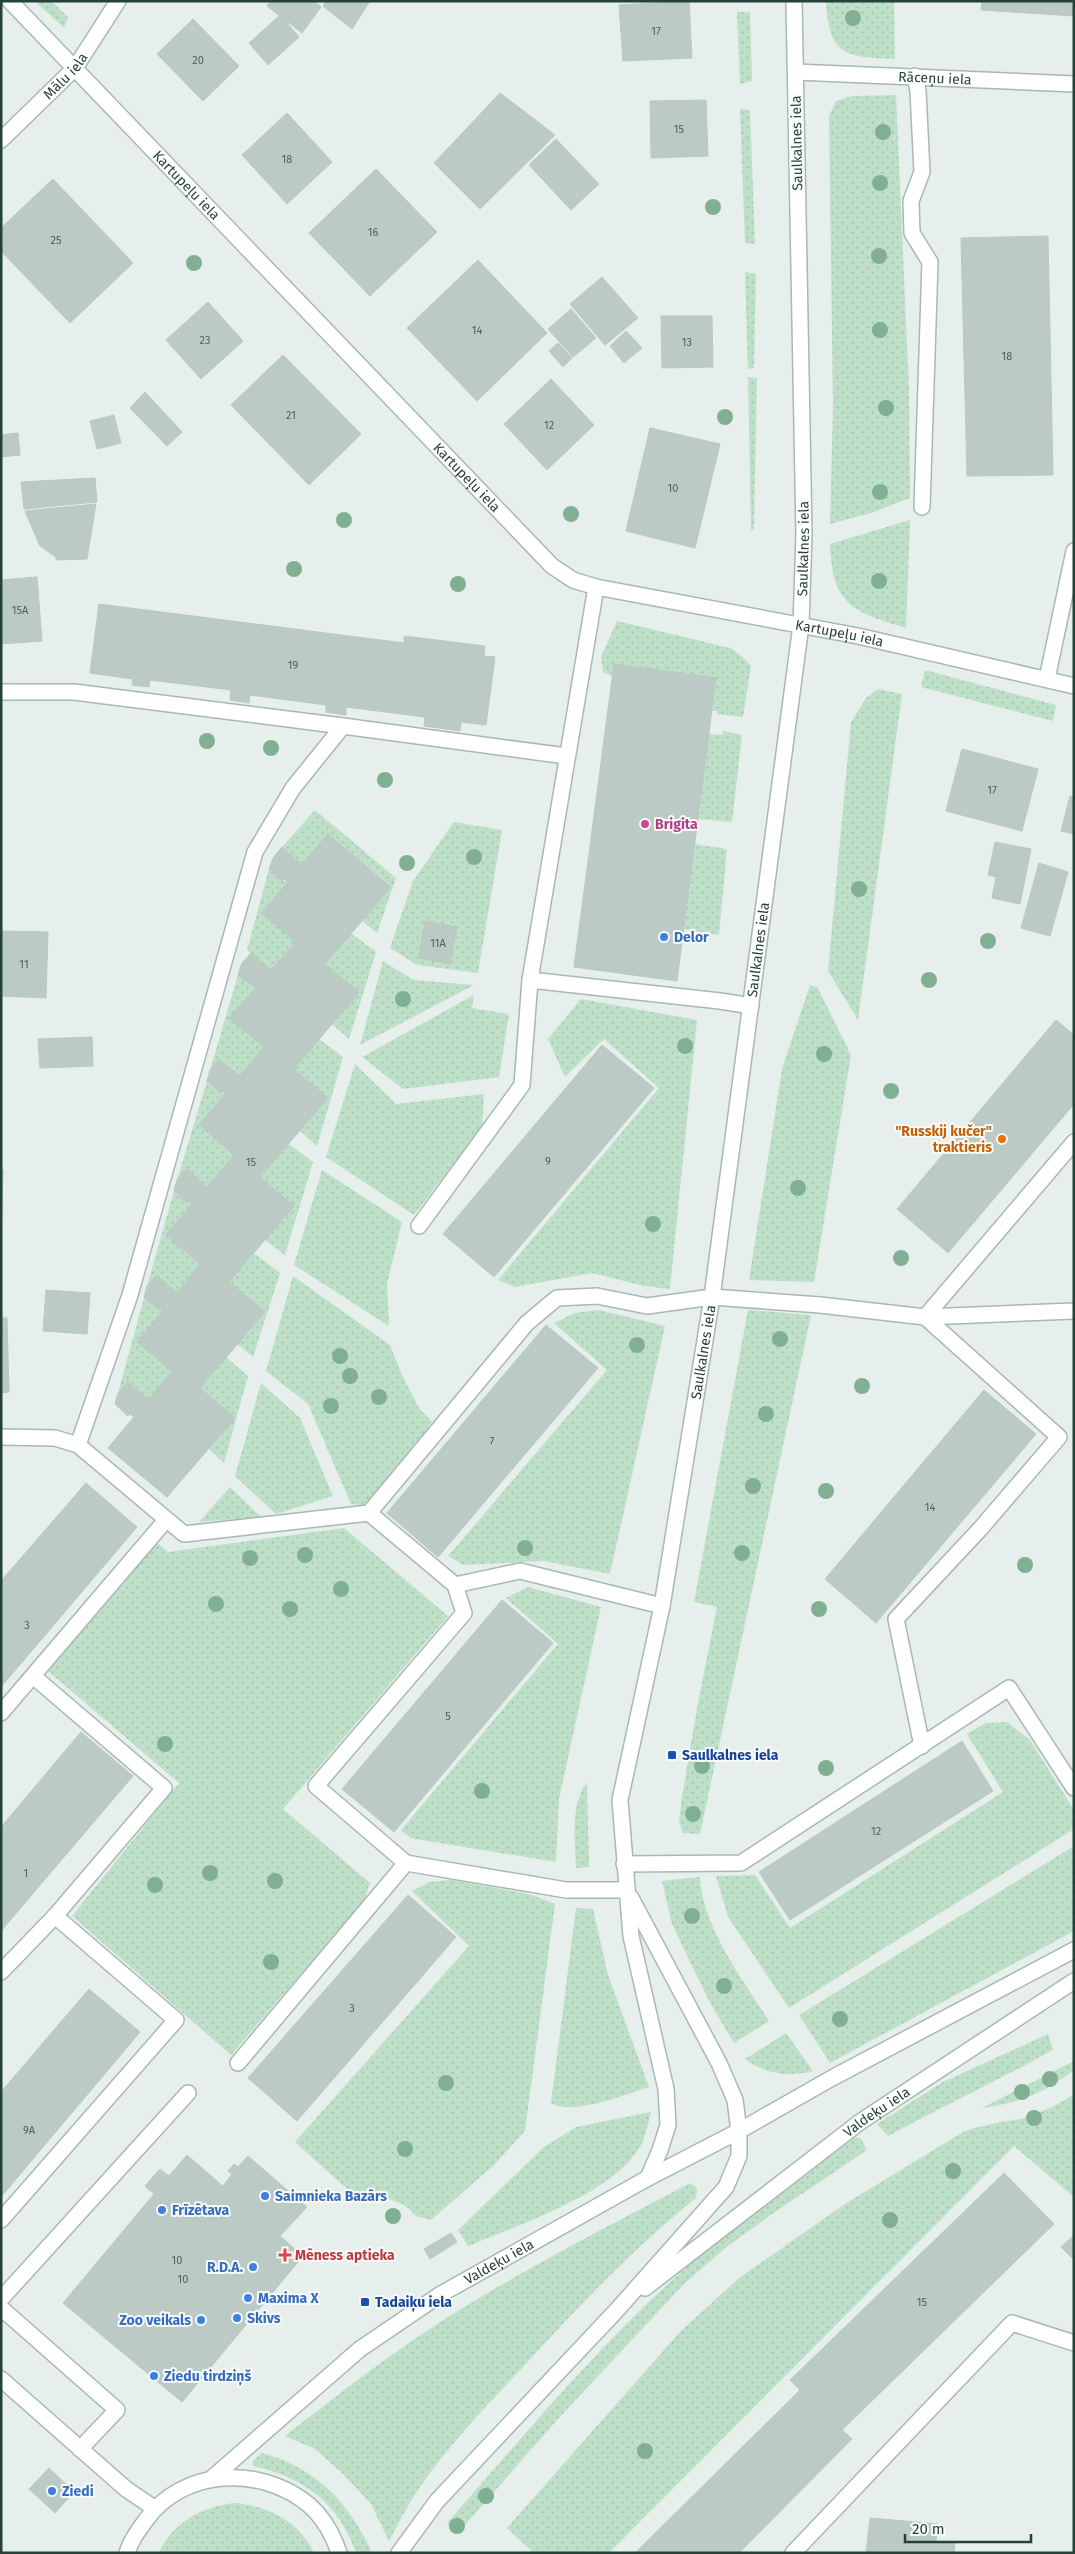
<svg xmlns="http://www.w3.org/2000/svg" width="1075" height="2554" viewBox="0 0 1075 2554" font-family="'Fira Sans',sans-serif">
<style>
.grass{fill:url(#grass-dots);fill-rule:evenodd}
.building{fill:#bbcac4;stroke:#b8c9c2}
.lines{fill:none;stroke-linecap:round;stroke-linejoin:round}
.service-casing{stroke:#a8b8b2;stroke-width:18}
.minor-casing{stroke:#a8b8b2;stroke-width:18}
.tertiary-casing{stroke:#a8b8b2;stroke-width:18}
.service{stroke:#fff;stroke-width:15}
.minor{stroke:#fff;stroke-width:15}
.tertiary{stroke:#fff;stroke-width:15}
.tree{fill:#80af93}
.hotel-dot{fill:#d1479c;stroke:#f7fbf9;stroke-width:2}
.shop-dot{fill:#3f7fe0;stroke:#f7fbf9;stroke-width:2}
.food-dot{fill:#e8710a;stroke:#f7fbf9;stroke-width:2}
.transit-dot{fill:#1a4fb4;stroke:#f7fbf9;stroke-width:2}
.health-dot{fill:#e0444e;stroke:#f7fbf9;stroke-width:2}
.labels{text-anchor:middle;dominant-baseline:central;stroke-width:4;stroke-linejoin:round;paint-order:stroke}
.number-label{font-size:11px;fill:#4a645c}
.street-label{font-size:14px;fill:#24423a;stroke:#f7fbf9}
.hotel-label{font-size:14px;font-weight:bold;fill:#b23c85;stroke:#f7fbf9;text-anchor:start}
.shop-label{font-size:14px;font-weight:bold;fill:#366cbe;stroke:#f7fbf9;text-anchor:start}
.food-label{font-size:14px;font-weight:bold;fill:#c56008;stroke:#f7fbf9;text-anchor:end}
.transit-label{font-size:14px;font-weight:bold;fill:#164399;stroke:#f7fbf9;text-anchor:start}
.health-label{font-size:14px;font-weight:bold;fill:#be3a42;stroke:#f7fbf9;text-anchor:start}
</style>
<defs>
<pattern id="grass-dots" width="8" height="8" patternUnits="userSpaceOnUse" patternTransform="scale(1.25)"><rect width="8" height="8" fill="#bfe0c8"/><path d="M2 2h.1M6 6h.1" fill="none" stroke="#a4c1ad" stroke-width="1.8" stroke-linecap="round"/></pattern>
</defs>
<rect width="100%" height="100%" fill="#e6efeb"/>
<!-- grass -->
<path class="grass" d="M35,1h16l17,16 -4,11z
M826,1h68l1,58c-49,-2 -66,-2 -69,-58z
M737,12h13l2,69 -12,3z
M896,95l13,296 1,107 -39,15 -41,11 3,-118 -4,-290 7,-15 16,-5z
M740,109l10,1 5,134 -10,-1z
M745,272l11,2 -2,94 -6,1z
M748,377l9,1 -3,151 -3,1z
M910,520l-4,108c-53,-16 -74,-23 -76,-84z
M617,621l113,27 13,9 8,9 -8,51 -26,-3v-3h-5l4,-33 -102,-14 -2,12 -9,-4 -2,-15z
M925,670l131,35 -3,16 -132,-34z
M878,689l24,5 -44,326 -30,-49 23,-249 15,-24z
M723,731l19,4 -10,87 -34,-3 11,-85 14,1z
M315,810l81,68 -19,55 -15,-12 29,-35 -62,-52 -27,31 -20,-18z
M454,822l48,8 -24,143 -61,-8 -27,-17 23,-67zM425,921l31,6 -6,37 -31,-6z
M695,844l32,5 -8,86 -36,-6z
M269,869l13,12 6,1 -27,31 35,29 -25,28 -24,-20z
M351,933l25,19 -27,87 -17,-15 27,-32 -34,-28z
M383,961l30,19 61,5 -114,60z
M238,975l18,13 8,59 -24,29 -20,-17 -10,11z
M810,985l8,3 33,67 -37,227 -65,-2 33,-211z
M474,995l-2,13 37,6 -10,63 -96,12 -41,-32z
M581,999l116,21 -27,269 -26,-3 -52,-13 -77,14 -17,-7 161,-192 -55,-49 -39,38 -17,-38z
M319,1039l24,18 -26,89 -17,-15 28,-33 -34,-29z
M355,1064l41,40 88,-10 -2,33 -68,88 -88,-58z
M207,1081l14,12 4,1 -26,31 35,30 -27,32 -20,-18 -10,11z
M289,1144l24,18 -28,93 -20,-15 29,-34 -34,-29z
M322,1170l80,52 -15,62 2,42 -95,-61z
M174,1191l13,12 2,-2 3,3 -26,31 34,29 -23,29 -20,-17 -10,10z
M254,1253l26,20 -27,84 -16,-13 28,-32 -36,-30z
M293,1276l97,69 11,28 18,35 13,14 -63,84 -18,-2 -43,-100 -42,-33z
M144,1298l19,13 -26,31 35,29 -24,29 -20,-18 -10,11z
M599,1310l66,16 -55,248 -66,-13 -81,4 -15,-9 159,-186 -53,-47 21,-10z
M748,1310l63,5 -111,519 -17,-1 -4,-11 3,-25 16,-94 19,-96 -23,-5z
M226,1357l22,19 -24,87 -15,-14 26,-31 -35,-30z
M261,1383l39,35 33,78 -57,18 -41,-38z
M230,1487l31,30 -62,5z
M344,1528l104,88 -165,193 87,74 -6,18 -133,154 -159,-139 107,-133 -131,-112 106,-131 14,12z
M528,1587l73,20 -42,192 -3,63 -146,-24 -9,-8 157,-186 -52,-46z
M1007,1722l23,18 44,70v19l-285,179 -61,-91 -12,-41 39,-1 35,53 213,-136 -36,-58 19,-11z
M587,1782l2,85 -13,1c-1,-27 -6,-64 11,-86z
M1074,1846v85l-244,132 -31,-48z
M700,1877c2,49 43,103 69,144l-35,22 -24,-40 -38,-79 -10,-43z
M451,1880l78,14 26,10 -30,227 -32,35 -62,54 -15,-4 -10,-10 -14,-6 -35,-2 -62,-56 174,-196 -57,-55 17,-9z
M576,1908l17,1 15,66 41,112c-25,8 -76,29 -98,16z
M786,2033l27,38c-22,6 -49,3 -68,-12z
M1048,2034l5,16c-54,30 -110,56 -165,86l-11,-12 66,-42z
M1074,2061v9c-31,24 -55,33 -92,38z
M1074,2094v103l-60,-51 -405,407h-75l-27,-25 173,-196 59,-54 106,-74 118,-72c20,-8 40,-9 61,-14 16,-5 36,-14 50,-24z
M651,2112c-3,11 -5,24 -10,33 -27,49 -123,80 -173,101l-10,-16 86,-83 32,-20z
M856,2137l5,2 6,11 -92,62 -46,33 -43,37 -128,137 -101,115 -10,-11c75,-85 148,-174 232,-249 56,-50 116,-95 177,-137z
M690,2183l7,5 -1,10c-59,47 -112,103 -163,158 -41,45 -90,93 -122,145 -8,13 -15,27 -22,40l-18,-37 -27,-29 -29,-26 -30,-13c46,-36 92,-72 140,-104 85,-56 176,-102 265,-149z
M262,2453c53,14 88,50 110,100h-16c-17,-50 -53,-76 -103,-87v-5z
M236,2503c33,4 63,18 78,50h-156c17,-31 43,-47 78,-50z"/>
<!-- building -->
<path class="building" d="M270,1h44l7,6 -19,26 -35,-27z
M326,1h44l-18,28 -29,-23z
M689,1l3,57 -69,3 -4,-56z
M982,1h92v15l-93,-6z
M280,15l19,22 -31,28 -19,-22z
M193,19l46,47 -36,35 -46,-47z
M500,93l55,42 -75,74 -46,-46z
M706,100l2,56 -57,2 -1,-57z
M287,113l45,49 -45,42 -45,-49z
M556,139l43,45 -28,26 -42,-45z
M376,169l61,63 -67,64 -61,-63z
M53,179l80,84 -63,60 -69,-72v-23z
M1048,236l5,239 -86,1 -6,-238z
M478,260l69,73 -70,68 -70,-73z
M602,277l36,41 -33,27 -35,-41z
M208,302l35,39 -42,38 -35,-39z
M571,309l25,29 -23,19 -25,-28z
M661,316h51l1,51 -51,1z
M626,331l16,17 -18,15 -14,-17z
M558,343l14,15 -9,9 -14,-16z
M283,355l78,79 -52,51 -78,-80z
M551,379l43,46 -47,45 -43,-46z
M145,392l37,40 -15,14 -37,-38z
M114,415l7,28 -24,6 -7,-28z
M650,428l70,16 -25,104 -69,-17z
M18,433l2,22 -19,2v-22z
M95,478l2,24 -73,7 -3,-27z
M96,504l-9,55 -31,1v-3l-16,-11 -15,-35z
M37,577l5,64 -41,3v-64z
M99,604l305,39v-7l81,10 -1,10 11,1 -9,68 -25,-3 -1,9 -36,-5 1,-9 -79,-10v8l-20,-3v-7l-76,-10 -1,8 -19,-3 1,-10 -81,-10 -1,7 -17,-2 1,-6 -43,-6z
M614,664l102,14 -39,303 -103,-14z
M962,749l76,20 -16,62 -76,-20z
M1070,796l4,1v37l-13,-3z
M328,834l63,53 -66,77 34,28 -65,77 34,29 -68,79 34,29 -65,76 36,30 -65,76 35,30 -68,79 -59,-49 26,-31 -4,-3 -2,2 -13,-12 3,-11 10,-11 20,18 24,-29 -35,-29 26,-31 -19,-13 3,-12 10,-11 20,18 23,-29 -34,-29 26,-31 -3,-3 -2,2 -13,-12 3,-11 10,-11 20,18 27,-32 -35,-30 26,-31 -3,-3 -1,2 -14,-12 3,-11 9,-11 21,17 24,-29 -35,-29 27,-30 -18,-13 4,-12 9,-10 20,17 25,-28 -35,-29 27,-31 -4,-3 -2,2 -13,-12 4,-11 9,-11 20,18z
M995,842l36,7 -11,55 -28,-6 4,-21 -8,-2z
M1039,863l29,9 -18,64 -29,-8z
M425,921l32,6 -7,37 -31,-6z
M1,931l47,1 -2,66 -45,-2z
M1056,1020l18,15v69l-126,149 -51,-44z
M92,1037l1,29 -53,2 -2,-29z
M602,1045l52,43 -160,189 -51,-43z
M1,1170h2l-2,74z
M46,1290l44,3 -3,41 -44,-3z
M1,1318h6l2,74 -8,1z
M546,1325l52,43 -160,189 -51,-44z
M984,1390l52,44 -160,189 -51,-44z
M86,1483l51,44 -136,160v-106z
M502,1600l51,43 -159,189 -52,-43z
M81,1732l52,44 -132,155v-104z
M962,1741l31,50 -203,129 -31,-48z
M408,1895l48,42 -159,184 -49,-43z
M89,1989l51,43 -139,165v-105z
M187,2155l116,101 -121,146 -119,-99 91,-109 -9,-8 7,-8 8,-9 9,7z
M248,2156l59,51 -27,29 -57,-50 9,-12 -4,-3 6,-7 4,3z
M1004,2173l50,51 -212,206 10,9 -113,114h-104l165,-163 -10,-10z
M451,2233l6,9 -27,17 -6,-10z
M1074,2235v25l-13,-13z
M49,2468l25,24 -19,21 -26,-24z
M870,2518l68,6 -2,17 19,2 -1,10h-88z"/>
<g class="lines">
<defs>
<path id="service" d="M915,76l3,15 4,81 -11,29 1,32 18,29 -8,245
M1,2299l187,-206
M1,2308l116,102 -37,39"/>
<g id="minor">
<path id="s1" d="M10,1l542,565 21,14 23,7 262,49 216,50"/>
<path id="s2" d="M796,72l278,12"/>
<path id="s3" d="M1,140l74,-72 43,-67"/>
<path d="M1047,679l27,-128"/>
<path d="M1,692h73l269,34"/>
<path d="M530,980l190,21 31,5"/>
<path d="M419,1226l103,-141 8,-105 66,-393"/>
<path d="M1,1437l54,1 23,7 106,89 185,-21 158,-190 30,-25 40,-2 50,10 65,-9 108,8 105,12 149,-6"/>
<path d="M78,1445l52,-150 125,-443 38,-64 50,-62 223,30"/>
<path d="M369,1513l86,72 9,28 -148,173 90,77 160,27h60"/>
<path d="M455,1585l65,-14 142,35"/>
<path d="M1,1713l165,-193"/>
<path d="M922,1746l-26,-127 85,-91 78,-91 -134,-120 149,-175"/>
<path d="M624,1864l117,-1 268,-175 65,100"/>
<path d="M1,1972l54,-56 109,-128 -131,-112"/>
<path d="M238,2063l168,-200"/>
<path d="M1,2220l175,-200 -121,-104"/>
<path d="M1,2379l125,110 28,19"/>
<path d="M793,2553l219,-230 62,20"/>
</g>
<g id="tertiary">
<path id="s4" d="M648,2178l12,-28 8,-25 -2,-36 -35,-153 -11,-136 42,-194 50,-309 89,-672 3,-91 -10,-533"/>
<path id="s5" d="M645,2288l215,-166 214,-141"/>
<path id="s6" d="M211,2479l149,-130 81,-55 207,-116 91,-47 93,-53 242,-128"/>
<path d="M127,2553c4,-13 11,-22 19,-33 37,-52 115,-55 163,-15 14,12 24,30 30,48"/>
<path d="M399,2553l38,-52 179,-190 110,-124 13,-31v-25l-4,-31 -16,-37 -88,-165"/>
</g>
</defs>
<!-- service casing -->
<use href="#service" class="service-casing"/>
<!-- minor casing -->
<use href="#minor" class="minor-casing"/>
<!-- tertiary casing -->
<use href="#tertiary" class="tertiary-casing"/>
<!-- service -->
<use href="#service" class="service"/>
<!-- minor -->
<use href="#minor" class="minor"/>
<!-- tertiary -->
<use href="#tertiary" class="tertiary"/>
</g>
<!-- trees -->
<g class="tree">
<circle cx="853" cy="18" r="8"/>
<circle cx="883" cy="132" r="8"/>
<circle cx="880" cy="183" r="8"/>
<circle cx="713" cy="207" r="8"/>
<circle cx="879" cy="256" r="8"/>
<circle cx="194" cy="263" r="8"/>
<circle cx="880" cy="330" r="8"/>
<circle cx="886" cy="408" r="8"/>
<circle cx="725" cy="417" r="8"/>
<circle cx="880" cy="492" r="8"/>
<circle cx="571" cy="514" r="8"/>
<circle cx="344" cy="520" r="8"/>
<circle cx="294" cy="569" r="8"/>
<circle cx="879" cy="581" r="8"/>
<circle cx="458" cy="584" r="8"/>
<circle cx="207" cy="741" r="8"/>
<circle cx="271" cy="748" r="8"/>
<circle cx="385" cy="780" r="8"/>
<circle cx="474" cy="857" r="8"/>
<circle cx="407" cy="863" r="8"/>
<circle cx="859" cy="889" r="8"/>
<circle cx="988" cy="941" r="8"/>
<circle cx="929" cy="980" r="8"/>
<circle cx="403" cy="999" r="8"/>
<circle cx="685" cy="1046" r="8"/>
<circle cx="824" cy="1054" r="8"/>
<circle cx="891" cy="1091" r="8"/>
<circle cx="798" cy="1188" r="8"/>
<circle cx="653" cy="1224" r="8"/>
<circle cx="901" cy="1258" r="8"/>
<circle cx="780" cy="1339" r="8"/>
<circle cx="637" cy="1345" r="8"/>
<circle cx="340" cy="1356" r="8"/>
<circle cx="350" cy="1376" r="8"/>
<circle cx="862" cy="1386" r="8"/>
<circle cx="379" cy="1397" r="8"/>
<circle cx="331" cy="1406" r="8"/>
<circle cx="766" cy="1414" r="8"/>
<circle cx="753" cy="1486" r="8"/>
<circle cx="826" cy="1491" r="8"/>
<circle cx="525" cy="1548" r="8"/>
<circle cx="742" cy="1553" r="8"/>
<circle cx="305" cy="1555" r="8"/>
<circle cx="250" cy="1558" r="8"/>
<circle cx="1025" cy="1565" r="8"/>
<circle cx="341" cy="1589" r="8"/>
<circle cx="216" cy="1604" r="8"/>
<circle cx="290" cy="1609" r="8"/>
<circle cx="819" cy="1609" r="8"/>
<circle cx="165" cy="1744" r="8"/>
<circle cx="702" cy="1766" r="8"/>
<circle cx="826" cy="1768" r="8"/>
<circle cx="482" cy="1791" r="8"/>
<circle cx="693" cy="1814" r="8"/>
<circle cx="210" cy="1873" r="8"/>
<circle cx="275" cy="1881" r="8"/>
<circle cx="155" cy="1885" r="8"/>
<circle cx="692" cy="1916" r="8"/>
<circle cx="271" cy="1962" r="8"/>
<circle cx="724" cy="1986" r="8"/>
<circle cx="840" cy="2019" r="8"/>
<circle cx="1050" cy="2079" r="8"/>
<circle cx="446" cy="2083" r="8"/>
<circle cx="1022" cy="2092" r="8"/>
<circle cx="1034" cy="2118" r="8"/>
<circle cx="405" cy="2149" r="8"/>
<circle cx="953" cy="2171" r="8"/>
<circle cx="393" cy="2216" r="8"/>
<circle cx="890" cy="2220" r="8"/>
<circle cx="645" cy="2451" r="8"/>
<circle cx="486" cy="2496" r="8"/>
<circle cx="457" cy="2526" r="8"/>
</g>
<!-- markers -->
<circle class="hotel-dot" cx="645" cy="824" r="5"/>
<g class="shop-dot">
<circle cx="664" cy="937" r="5"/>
<circle cx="265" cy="2196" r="5"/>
<circle cx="162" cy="2210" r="5"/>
<circle cx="253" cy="2267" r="5"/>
<circle cx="248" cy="2298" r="5"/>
<circle cx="237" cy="2318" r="5"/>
<circle cx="201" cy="2320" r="5"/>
<circle cx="154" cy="2376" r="5"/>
<circle cx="52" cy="2491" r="5"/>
</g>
<circle class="food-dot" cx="1002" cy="1139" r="5"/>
<g class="transit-dot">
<rect x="667" y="1750" width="10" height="10" rx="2.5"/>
<rect x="360" y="2297" width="10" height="10" rx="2.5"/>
</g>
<path class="health-dot" d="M282.5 2247.5h5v5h5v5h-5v5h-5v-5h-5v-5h5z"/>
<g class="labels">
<!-- number labels -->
<g class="number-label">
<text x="656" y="31">17</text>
<text x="198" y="60">20</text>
<text x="679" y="129">15</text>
<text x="287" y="159">18</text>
<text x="373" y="232">16</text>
<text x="56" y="240">25</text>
<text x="477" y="330">14</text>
<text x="205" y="340">23</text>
<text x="687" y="342">13</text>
<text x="1007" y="356">18</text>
<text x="291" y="415">21</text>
<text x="549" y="425">12</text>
<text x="673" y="488">10</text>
<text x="20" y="610">15A</text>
<text x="293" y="665">19</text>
<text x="992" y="790">17</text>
<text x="438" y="943">11A</text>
<text x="24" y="964">11</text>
<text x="548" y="1161">9</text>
<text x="251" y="1162">15</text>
<text x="492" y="1441">7</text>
<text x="930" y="1507">14</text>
<text x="27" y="1625">3</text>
<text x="448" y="1716">5</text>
<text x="876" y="1831">12</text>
<text x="26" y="1873">1</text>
<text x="352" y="2008">3</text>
<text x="29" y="2130">9A</text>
<text x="177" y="2260">10</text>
<text x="183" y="2279">10</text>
<text x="922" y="2302">15</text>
</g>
<!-- street labels -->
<g class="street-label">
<text stroke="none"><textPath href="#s3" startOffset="91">Mālu iela</textPath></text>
<text stroke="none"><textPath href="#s2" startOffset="139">Rāceņu iela</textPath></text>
<text transform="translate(797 143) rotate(-91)">Saulkalnes iela</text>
<text stroke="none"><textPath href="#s1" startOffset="255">Kartupeļu iela</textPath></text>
<text stroke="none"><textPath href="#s1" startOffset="660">Kartupeļu iela</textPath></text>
<text stroke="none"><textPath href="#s4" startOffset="1652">Saulkalnes iela</textPath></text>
<text stroke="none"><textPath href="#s1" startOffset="1080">Kartupeļu iela</textPath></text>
<text stroke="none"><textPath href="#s4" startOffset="1248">Saulkalnes iela</textPath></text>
<text stroke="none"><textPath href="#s4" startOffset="842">Saulkalnes iela</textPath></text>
<text stroke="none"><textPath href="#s5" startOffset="291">Valdeķu iela</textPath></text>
<text stroke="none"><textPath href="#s6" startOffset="362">Valdeķu iela</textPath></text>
</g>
<!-- hotel labels -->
<g class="hotel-label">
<text x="655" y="824">Brigita</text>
</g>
<!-- shop labels -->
<g class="shop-label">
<text x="674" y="937">Delor</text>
<text x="275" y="2196">Saimnieka Bazārs</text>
<text x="172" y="2210">Frīzētava</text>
<text x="243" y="2267" text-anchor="end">R.D.A.</text>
<text x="258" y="2298">Maxima X</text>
<text x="247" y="2318">Skivs</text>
<text x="191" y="2320" text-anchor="end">Zoo veikals</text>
<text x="164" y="2376">Ziedu tirdziņš</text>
<text x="62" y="2491">Ziedi</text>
</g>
<!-- food labels -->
<g class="food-label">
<text x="992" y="1131">"Russkij kučer"<tspan x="992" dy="16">traktieris</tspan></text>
</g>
<!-- transit labels -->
<g class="transit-label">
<text x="682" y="1755">Saulkalnes iela</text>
<text x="375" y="2302">Tadaiķu iela</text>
</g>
<!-- health labels -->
<g class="health-label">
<text x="295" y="2255">Mēness aptieka</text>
</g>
</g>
<!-- border -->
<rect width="1075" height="2554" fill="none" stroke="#24423a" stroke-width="5"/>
<!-- scale -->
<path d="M905 2534v8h126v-8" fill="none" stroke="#24423a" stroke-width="2.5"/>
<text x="912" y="2534" font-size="15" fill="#24423a" stroke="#f7fbf9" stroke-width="4" paint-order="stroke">20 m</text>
</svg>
